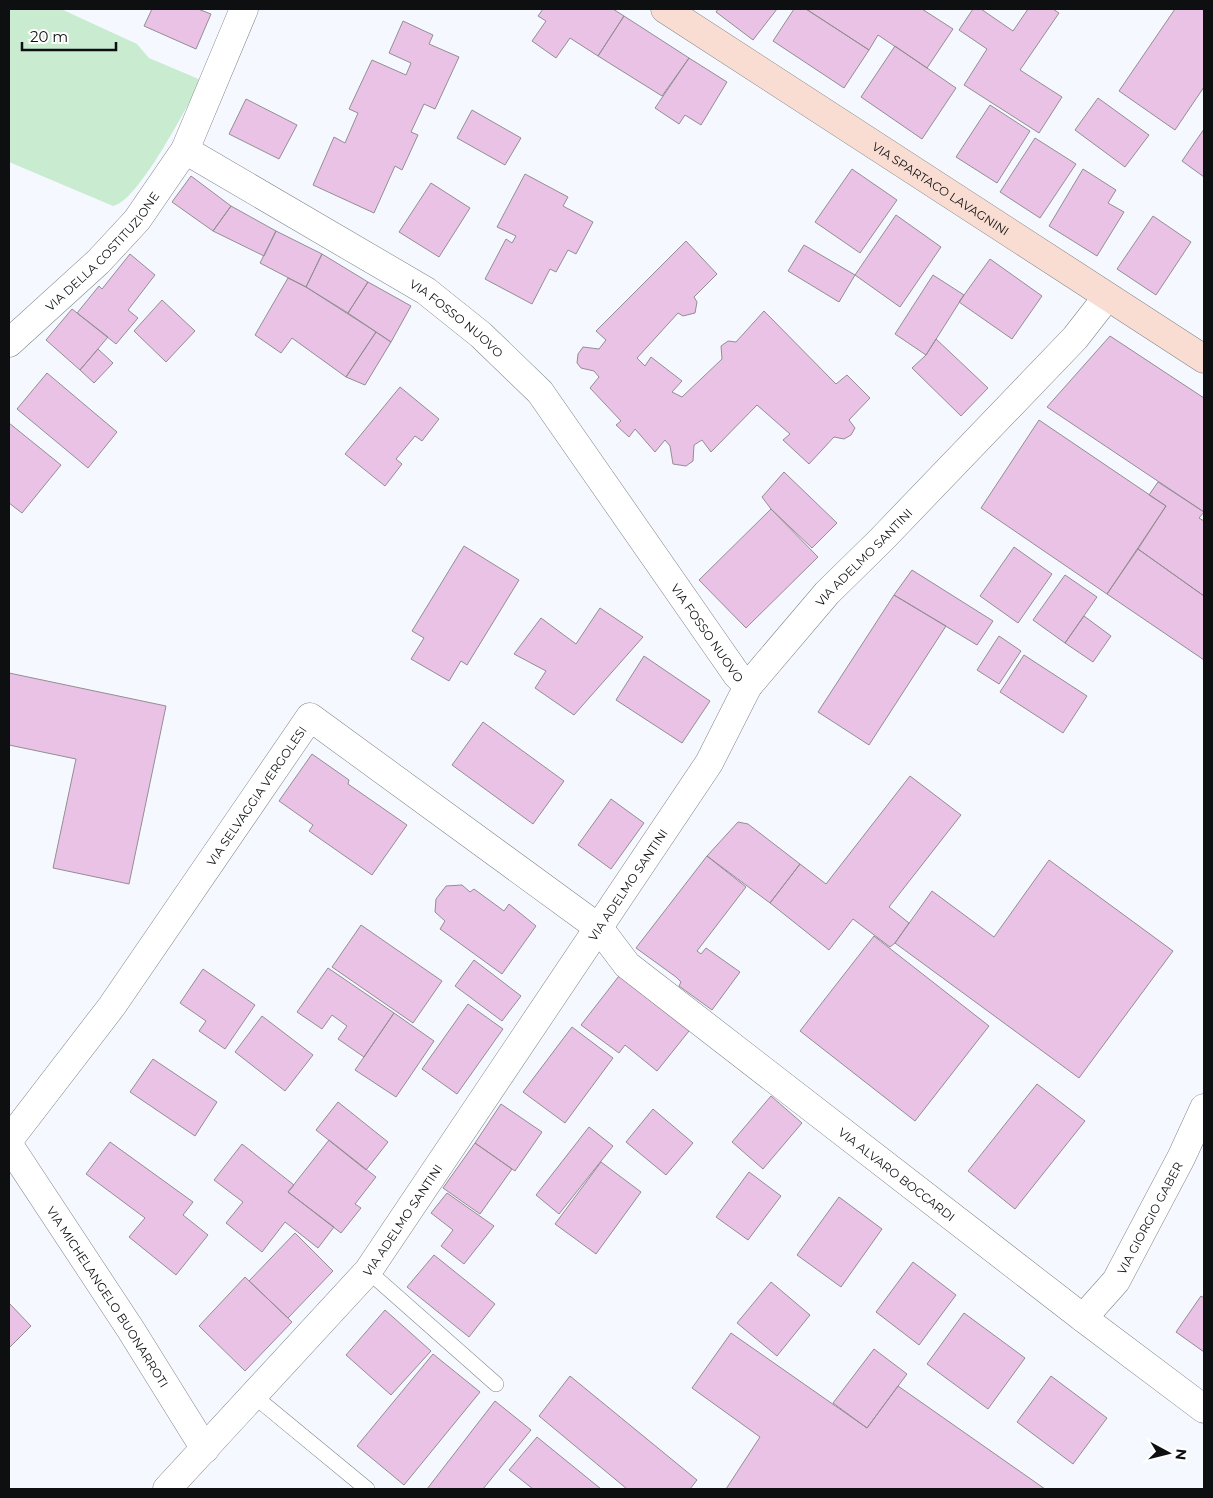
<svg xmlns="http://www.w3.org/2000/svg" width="1213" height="1498" viewBox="0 0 1213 1498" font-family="Montserrat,sans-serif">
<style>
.green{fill:#c9ecd0}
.building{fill:#e9c2e6;stroke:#938e93}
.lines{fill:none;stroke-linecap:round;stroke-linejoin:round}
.service-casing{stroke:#808589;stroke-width:16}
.minor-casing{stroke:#808589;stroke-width:29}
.secondary-casing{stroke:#808589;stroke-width:29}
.service{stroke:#fff;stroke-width:15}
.minor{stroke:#fff;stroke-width:28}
.secondary{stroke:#faddd2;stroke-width:28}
.labels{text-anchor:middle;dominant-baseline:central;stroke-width:4.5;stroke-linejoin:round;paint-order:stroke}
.street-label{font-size:12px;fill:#0d0f10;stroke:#fff}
</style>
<rect width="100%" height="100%" fill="#f5f9ff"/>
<!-- green -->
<path class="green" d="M9,9h52l76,35 12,14 52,22c-13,25 -63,122 -88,126l-104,-44z"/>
<!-- building -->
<path class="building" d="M152,9h46l13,5 -15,35 -52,-23z
M543,9h70l11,7 -26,40 -28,-18 -14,20 -24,-17 14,-20 -8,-5z
M718,9h59l-24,31 -37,-28z
M794,9h12l63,41 -25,38 -71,-47z
M806,9h116l31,20 -26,39 -49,-33 -9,15z
M973,9h8l32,22 15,-22h25l6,4 -39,57 42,27 -23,36 -75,-48 23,-36 -28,-19z
M1175,9h29v78l-29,43 -56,-39z
M624,16l65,42 -27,38 -64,-40z
M403,21l30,14 -4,9 30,13 -24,52 -11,-5 -13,28 7,3 -16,35 -7,-4 -21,47 -61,-28 21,-48 11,6 13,-30 -9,-4 23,-49 34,15 5,-12 -22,-10z
M895,46l61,42 -34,51 -61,-42z
M689,58l38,24 -26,43 -16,-10 -6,9 -24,-16z
M1098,98l51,37 -24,32 -50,-37z
M246,99l51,26 -18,34 -50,-25z
M990,105l40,26 -33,52 -41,-26z
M472,110l49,28 -16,27 -48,-27z
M1204,129v48l-22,-16z
M1035,138l41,26 -36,54 -40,-26z
M852,169l45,31 -37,53 -45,-31z
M1083,169l33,21 -8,13 16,9 -27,44 -48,-30z
M525,174l43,23 -5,9 30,16 -17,32 -8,-4 -12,22 -6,-3 -18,35 -47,-25 21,-40 6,4 4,-7 -19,-9z
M191,176l40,30 -18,25 -41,-29z
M431,183l39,25 -31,49 -40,-25z
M231,206l45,25 -12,25 -51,-25z
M896,215l45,32 -41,60 -45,-32z
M1153,216l38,26 -35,53 -39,-26z
M276,231l46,23 -16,33 -46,-24z
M686,241l31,33 -23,23 3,5 -2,11 -12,3 -5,-3 -41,45 8,8 6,-9 31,24 -10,11 10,5 40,-38 -1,-13 7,-5 8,1 28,-31 72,73 11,-9 23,23 -21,22 6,8 -4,7 -7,4 -10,-2 -25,27 -26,-24 7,-6 -33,-29 -46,47 -9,-12 -8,5 -1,16 -7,5 -13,-2 -3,-18 -5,-6 -10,12 -20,-23 -6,8 -13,-12 5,-4 -31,-33 9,-11 -5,-6 -13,-3 -4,-5 1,-9 5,-7 16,2 7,-9 -10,-9z
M804,245l51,30 -16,27 -51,-31z
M130,254l25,21 -27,35 10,8 -22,26 -39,-31 22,-27 3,3z
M322,254l46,28 -20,31 -42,-26z
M990,259l52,37 -30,43 -53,-37z
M933,275l31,20 -38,60 -31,-21z
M288,278l18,9 70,45 -30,45 -54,-39 -11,15 -26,-18z
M368,282l43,24 -20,36 -43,-29z
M162,300l33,31 -29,31 -32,-31z
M72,309l36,28 -28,33 -34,-30z
M376,332l15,10 -26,43 -19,-8z
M1110,336l94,62v114l-157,-105z
M936,339l52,49 -27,28 -49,-48 14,-13z
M98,349l15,14 -19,20 -14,-13z
M47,373l70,59 -29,36 -71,-59z
M400,387l39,32 -17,22 -7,-5 -19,23 6,5 -17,22 -40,-32z
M1039,420l127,86 -59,88 -126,-86z
M9,423l52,42 -39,48 -13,-10z
M784,472l53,51 -25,25 -41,-39 -9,-12z
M1158,482l46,30 -5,6 5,3v75l-66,-47 28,-43 -17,-11z
M771,509l47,48 -72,71 -47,-48z
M464,546l55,34 -52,85 -6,-4 -12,20 -38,-22 13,-21 -12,-7z
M1014,547l38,27 -34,49 -38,-27z
M1138,549l66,47v64l-97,-66z
M912,570l81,51 -16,24 -83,-50z
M1065,575l32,22 -32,46 -32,-23z
M894,595l52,31 -77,119 -51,-33z
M600,608l43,29 -69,78 -39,-27 11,-17 -32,-17 27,-36 35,26z
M1084,616l27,20 -18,26 -28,-19z
M999,636l22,15 -22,33 -22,-14z
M1024,655l63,41 -24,37 -63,-41z
M644,656l66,45 -28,42 -66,-43z
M9,673l157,33 -37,178 -76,-16 23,-109 -67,-14z
M483,722l81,59 -31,43 -81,-59z
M312,754l37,26 -1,4 59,41 -35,50 -63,-44 4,-6 -34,-24z
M910,776l51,39 -72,92 20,16 -14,20 -5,4 -37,-28 -24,31 -59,-47 30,-39 26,20z
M611,799l33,24 -33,46 -33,-24z
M738,822l10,2 52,40 -30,39 -63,-47z
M707,856l39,31 -49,64 4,3 5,-6 34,24 -28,38 -33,-24 2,-4 -5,-5 -40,-29z
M1049,860l124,91 -94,127 -184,-135 37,-52 62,46z
M462,885l8,7 4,-3 30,22 5,-7 27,22 -34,48 -62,-45 5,-8 -10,-9 1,-13 10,-13z
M361,925l81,56 -29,42 -81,-56z
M874,936l115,90 -74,95 -115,-90z
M474,960l47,36 -19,25 -47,-35z
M328,968l66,45 -30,44 -26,-18 9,-13 -15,-11 -10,14 -25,-17z
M203,969l52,36 -30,44 -26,-18 7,-10 -26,-18z
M619,976l70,55 -32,40 -32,-26 -6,8 -38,-28z
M468,1004l35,25 -46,65 -35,-25z
M394,1013l40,28 -38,56 -41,-27z
M262,1016l51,39 -28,36 -50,-39z
M572,1027l41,31 -48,65 -42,-31z
M153,1059l64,43 -22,34 -65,-44z
M1037,1084l48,37 -70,88 -47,-38z
M771,1096l31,27 -39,46 -31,-27z
M338,1102l50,40 -22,28 -50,-40z
M501,1104l41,28 -27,39 -40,-28z
M653,1109l40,34 -27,32 -40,-33z
M589,1127l24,19 -54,68 -23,-19z
M329,1140l47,37 -21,27 6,4 -20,25 -53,-41z
M110,1142l83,60 -10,13 25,20 -32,40 -47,-38 16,-19 -59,-44z
M475,1143l37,26 -32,45 -37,-26z
M242,1144l52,41 -6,7 46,35 -16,21 -33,-26 -23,30 -36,-29 17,-21 -29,-22z
M601,1162l40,30 -45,62 -41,-30z
M749,1172l32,24 -33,44 -32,-23z
M447,1193l47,33 -30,38 -23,-18 12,-16 -22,-17z
M839,1197l43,32 -41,58 -44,-32z
M295,1233l38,38 -45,47 -39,-37z
M434,1255l61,49 -26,33 -62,-50z
M913,1262l43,33 -37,50 -43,-33z
M245,1277l47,45 -47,49 -46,-45z
M771,1282l39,33 -33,41 -40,-33z
M1201,1296l3,2v54l-28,-20z
M9,1303l22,23 -22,22z
M385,1310l46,41 -40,44 -45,-40z
M964,1313l61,45 -37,51 -61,-45z
M731,1333l136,95 31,-42 147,103h-319l34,-52 -68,-49z
M874,1349l33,25 -40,54 -34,-25z
M433,1354l47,38 -76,93 -47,-39z
M570,1376l127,104 -7,9h-63l-88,-73z
M1051,1376l56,42 -34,46 -56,-42z
M495,1401l36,29 -48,59h-56z
M537,1437l64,52h-68l-24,-19z"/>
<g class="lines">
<defs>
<path id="service" d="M368,1271l128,113
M254,1396l113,93"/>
<g id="minor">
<path id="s1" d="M185,150l241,141 55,44 59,57 197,283 11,11"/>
<path id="s2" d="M9,343l89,-81 39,-42 48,-70 59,-141"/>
<path id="s3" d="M9,1140l103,-134 198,-289 289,211 28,37 456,353 121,91"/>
<path id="s4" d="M9,1145l122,185 74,119"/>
<path id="s5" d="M1083,1318l33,-37 65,-123 23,-50"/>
<path id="s6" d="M167,1489l201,-218 341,-508 39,-77 79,-93 55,-54 193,-201 32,-41"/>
</g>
<g id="secondary">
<path id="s7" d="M665,9l539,350"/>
</g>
</defs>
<!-- service casing -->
<use href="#service" class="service-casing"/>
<!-- minor casing -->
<use href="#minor" class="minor-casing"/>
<!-- secondary casing -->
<use href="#secondary" class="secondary-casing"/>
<!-- service -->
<use href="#service" class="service"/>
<!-- minor -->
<use href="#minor" class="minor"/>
<!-- secondary -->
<use href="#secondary" class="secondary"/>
</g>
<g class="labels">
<!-- street labels -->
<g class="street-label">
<text stroke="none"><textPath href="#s7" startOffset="329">VIA SPARTACO LAVAGNINI</textPath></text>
<text stroke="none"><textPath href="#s2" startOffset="131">VIA DELLA COSTITUZIONE</textPath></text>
<text stroke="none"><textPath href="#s1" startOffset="320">VIA FOSSO NUOVO</textPath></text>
<text stroke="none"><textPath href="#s6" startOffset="1168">VIA ADELMO SANTINI</textPath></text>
<text stroke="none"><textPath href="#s1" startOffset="725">VIA FOSSO NUOVO</textPath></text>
<text stroke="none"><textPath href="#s3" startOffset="424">VIA SELVAGGIA VERGOLESI</textPath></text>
<text stroke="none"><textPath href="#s6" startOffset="762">VIA ADELMO SANTINI</textPath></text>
<text stroke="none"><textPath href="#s3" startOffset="1265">VIA ALVARO BOCCARDI</textPath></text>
<text stroke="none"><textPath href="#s5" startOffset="121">VIA GIORGIO GABER</textPath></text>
<text stroke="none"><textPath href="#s6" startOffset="358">VIA ADELMO SANTINI</textPath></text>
<text stroke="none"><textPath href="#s4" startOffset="181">VIA MICHELANGELO BUONARROTI</textPath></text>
</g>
</g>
<!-- border -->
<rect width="1213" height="1498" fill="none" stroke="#0d0f10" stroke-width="20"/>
<!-- north arrow -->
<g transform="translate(1168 1453) rotate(97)" stroke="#ffffff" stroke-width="4" paint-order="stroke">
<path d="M0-4L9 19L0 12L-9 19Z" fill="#0d0f10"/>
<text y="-8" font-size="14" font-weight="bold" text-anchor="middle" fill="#0d0f10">N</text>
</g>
<!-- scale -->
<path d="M22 42v8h94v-8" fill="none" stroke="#0d0f10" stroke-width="2.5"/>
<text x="30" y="42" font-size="15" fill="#0d0f10" stroke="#ffffff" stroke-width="4" paint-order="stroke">20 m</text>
</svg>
